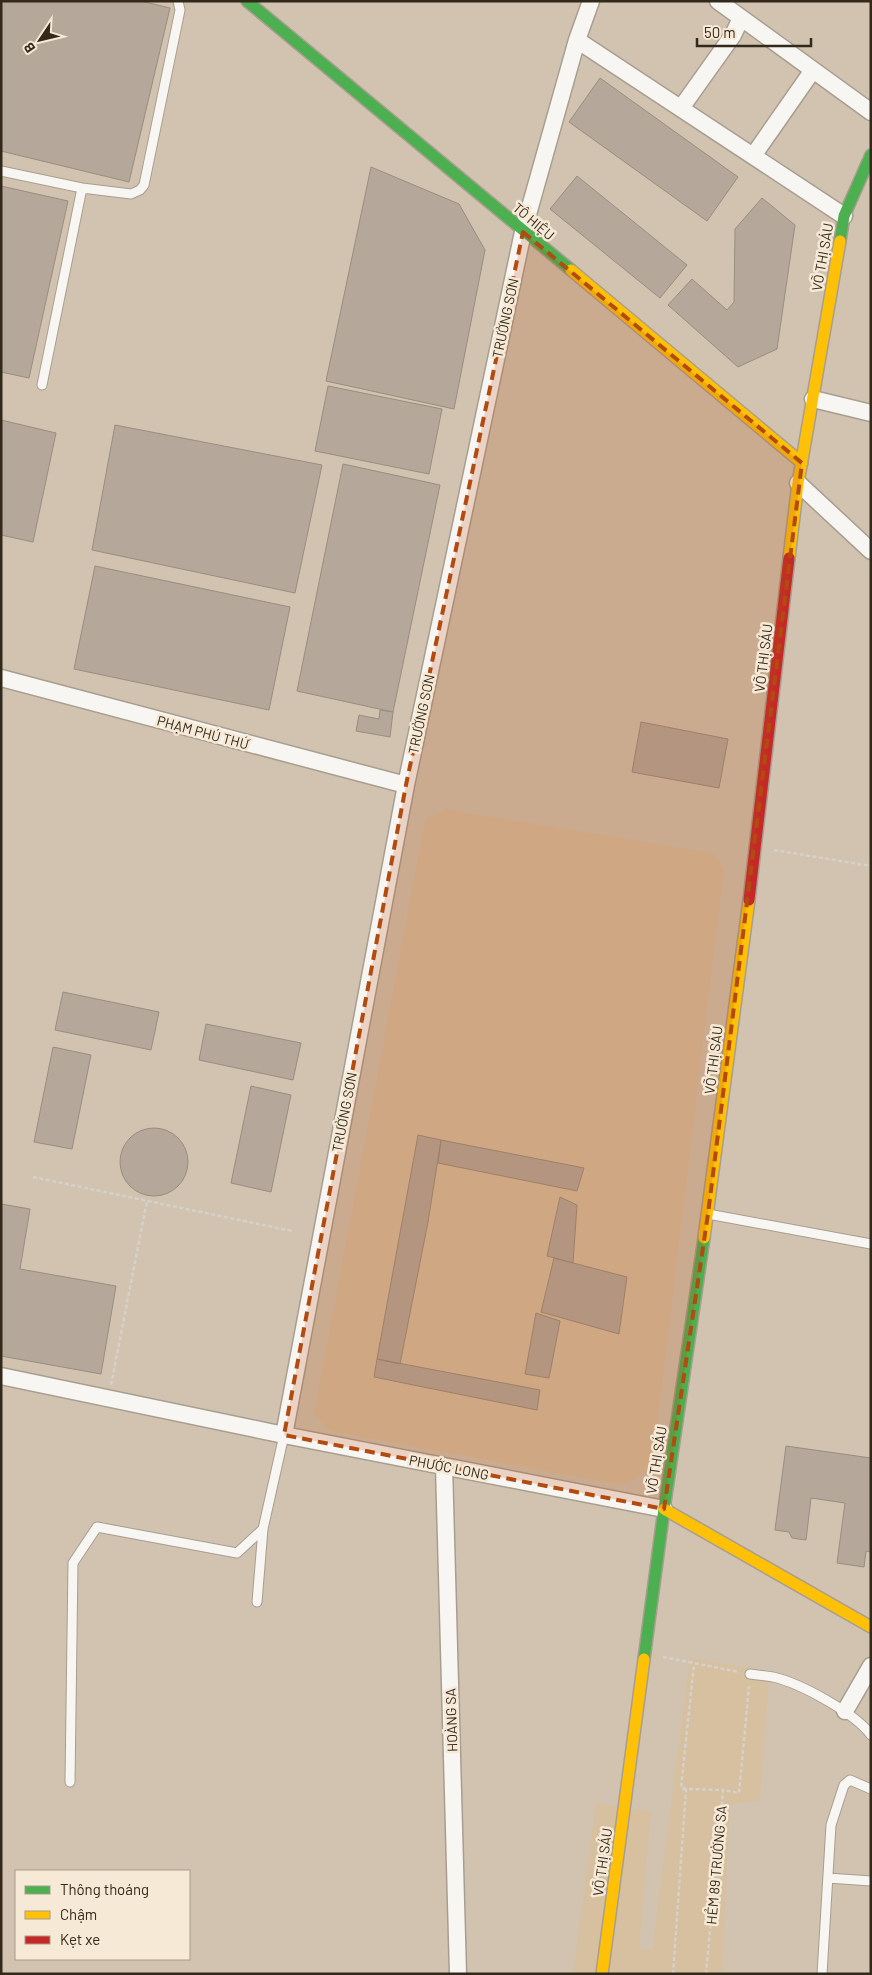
<svg xmlns="http://www.w3.org/2000/svg" width="872" height="1975" viewBox="0 0 872 1975" font-family="Barlow,sans-serif">
<style>
.built{fill:#d6c0a0}
.building{fill:#b5a89b;stroke:#998d80}
.lines{fill:none;stroke-linecap:round;stroke-linejoin:round}
.lane-casing{stroke:#a89e8f;stroke-width:11}
.street-casing{stroke:#a89e8f;stroke-width:19}
.fast-casing{stroke:#a89e8f;stroke-width:14}
.slow-casing{stroke:#a89e8f;stroke-width:14}
.jam-casing{stroke:#a89e8f;stroke-width:14}
.path{stroke:#d5d1cb;stroke-width:2.5;stroke-dasharray:4 2.5;stroke-linecap:butt}
.lane{stroke:#f8f6f3;stroke-width:9}
.street{stroke:#f8f6f3;stroke-width:16}
.fast{stroke:#4caf50;stroke-width:11}
.slow{stroke:#ffc107;stroke-width:11}
.jam{stroke:#c62828;stroke-width:11}
.marked{fill:#b24b10;fill-opacity:0.2;stroke:#b24b10;stroke-width:4;stroke-dasharray:10 6;stroke-linejoin:round}
.labels{text-anchor:middle;dominant-baseline:central;stroke-width:5;stroke-linejoin:round;paint-order:stroke}
.street-label{font-size:14px;fill:#33291b;stroke:#f6e9d6}
</style>
<rect width="100%" height="100%" fill="#d1c3b0"/>
<!-- built -->
<path class="built" d="M445,809l268,44 11,16 -72,600 -29,16 -294,-54 -15,-18 111,-594z
M690,1658l79,14 -9,129 -30,3 -8,170h-149l23,-171 55,9 -12,136 13,3z"/>
<!-- building -->
<path class="building" d="M1,1h140l29,7 -41,174 -128,-31z
M600,78l138,99 -31,44 -138,-99z
M371,167l88,37 26,46 -31,159 -128,-28z
M577,176l110,89 -27,33 -110,-89z
M1,186l67,15 -39,177 -28,-6z
M762,198l33,27 -18,124 -39,18 -70,-62 24,-26 35,31 7,-8 1,-73z
M328,386l114,23 -13,65 -114,-23z
M1,420l55,13 -23,109 -32,-7z
M115,425l207,40 -27,128 -203,-43z
M343,464l97,21 -47,227 -96,-21z
M95,566l195,41 -21,103 -195,-41z
M380,710l13,2 -3,25 -34,-6 3,-16 20,4z
M641,722l87,17 -9,49 -87,-16z
M63,992l96,20 -8,38 -96,-20z
M206,1024l95,19 -8,37 -94,-20z
M53,1047l38,8 -19,94 -38,-7z
M251,1086l40,9 -20,97 -40,-9z
M120 1162a34 34 0 1 1 68 0a34 34 0 1 1-68 0Z
M418,1135l23,5 -13,82 -28,142 -23,-5z
M441,1140l143,28 -7,23 -139,-28z
M560,1197l17,8 -4,58 -26,-7z
M1,1204l29,5 -10,60 96,17 -15,88 -100,-18z
M554,1258l73,19 -8,57 -78,-22z
M536,1313l24,8 -11,57 -24,-4z
M377,1359l163,31 -3,20 -163,-33z
M786,1446l85,12v94l-5,-1 -2,16 -27,-4 8,-60 -34,-5 -5,42 -14,-2 -3,-6 -14,-2z"/>
<g class="lines">
<defs>
<path id="lane" d="M1,171l81,17 49,6 9,-4 4,-5 36,-175 -2,-9
M42,385l40,-197
M708,1214l163,30
M257,1602l6,-73 21,-94
M750,1674c8,1 16,2 23,3 27,6 82,36 98,58
M70,1782l3,-219 24,-36 140,26 26,-24
M828,1878l43,3
M822,1974l9,-149 13,-40 6,-5 21,9"/>
<path id="street" d="M718,1l153,111
M577,40l267,176
M681,108l52,-73 8,-17
M753,156l60,-86
M813,399l58,14
M798,483l73,68
M1,678l405,107
M1,1376l283,59 380,74
M284,1435l122,-650 117,-553 54,-192 14,-39
M444,1466l14,508
M845,1711l26,-45"/>
<path id="fast" d="M247,1l324,269
M840,241l4,-25 27,-61
M644,1659l20,-150 40,-271"/>
<path id="slow" d="M571,270l231,193
M789,558l9,-75 42,-242
M704,1238l45,-338
M664,1509l207,118
M602,1974l42,-315"/>
<path id="jam" d="M749,900l40,-342"/>
</defs>
<!-- lane casing -->
<use href="#lane" class="lane-casing"/>
<!-- street casing -->
<use href="#street" class="street-casing"/>
<!-- fast casing -->
<use href="#fast" class="fast-casing"/>
<!-- slow casing -->
<use href="#slow" class="slow-casing"/>
<!-- jam casing -->
<use href="#jam" class="jam-casing"/>
<!-- path -->
<path class="path" d="M774,850l97,16
M33,1177l259,54
M111,1385l36,-184
M663,1657l76,15
M686,1789l-5,-1 13,-124
M673,1974l13,-185 37,1
M706,1974l17,-184 16,3 10,-107"/>
<!-- lane -->
<use href="#lane" class="lane"/>
<!-- street -->
<use href="#street" class="street"/>
<!-- fast -->
<use href="#fast" class="fast"/>
<!-- slow -->
<use href="#slow" class="slow"/>
<!-- jam -->
<use href="#jam" class="jam"/>
</g>
<!-- marked area -->
<path class="marked" d="M523,232l279,231 -94,751 -44,295 -380,-74 122,-650z"/>
<g class="labels">
<!-- street labels -->
<g class="street-label">
<text transform="translate(534 221) rotate(40)">TÔ HIỆU</text>
<text transform="translate(822 257) rotate(-80)">VÕ THỊ SÁU</text>
<text transform="translate(505 318) rotate(-78)">TRƯỜNG SƠN</text>
<text transform="translate(763 658) rotate(-83)">VÕ THỊ SÁU</text>
<text transform="translate(421 714) rotate(-78)">TRƯỜNG SƠN</text>
<text transform="translate(203 732) rotate(15)">PHẠM PHÚ THỨ</text>
<text transform="translate(713 1060) rotate(-83)">VÕ THỊ SÁU</text>
<text transform="translate(344 1112) rotate(-79)">TRƯỜNG SƠN</text>
<text transform="translate(656 1460) rotate(-81)">VÕ THỊ SÁU</text>
<text transform="translate(449 1467) rotate(11)">PHƯỚC LONG</text>
<text transform="translate(451 1720) rotate(-92)">HOÀNG SA</text>
<text transform="translate(602 1862) rotate(-82)">VÕ THỊ SÁU</text>
<text transform="translate(716 1865) rotate(-85)">HẺM 89 TRƯỜNG SA</text>
</g>
</g>
<!-- border -->
<rect width="872" height="1975" fill="none" stroke="#33291b" stroke-width="5"/>
<!-- legend -->
<rect x="15" y="1870" width="175" height="90" fill="#f6e9d6" stroke="#a89c8b"/>
<rect x="25" y="1886" width="25" height="8" fill="#4caf50" stroke="#a89c8b"/>
<text x="60" y="1895" font-size="15" fill="#33291b">Thông thoáng</text>
<rect x="25" y="1911" width="25" height="8" fill="#ffc107" stroke="#a89c8b"/>
<text x="60" y="1920" font-size="15" fill="#33291b">Chậm</text>
<rect x="25" y="1936" width="25" height="8" fill="#c62828" stroke="#a89c8b"/>
<text x="60" y="1945" font-size="15" fill="#33291b">Kẹt xe</text>
<!-- north arrow -->
<g transform="translate(40 40) rotate(235)" stroke="#f6e9d6" stroke-width="4" paint-order="stroke">
<path d="M0-4L9 19L0 12L-9 19Z" fill="#33291b"/>
<text y="-8" font-size="14" font-weight="bold" text-anchor="middle" fill="#33291b">B</text>
</g>
<!-- scale -->
<path d="M697 38v8h114v-8" fill="none" stroke="#33291b" stroke-width="2.5"/>
<text x="704" y="38" font-size="15" fill="#33291b" stroke="#f6e9d6" stroke-width="4" paint-order="stroke">50 m</text>
</svg>
